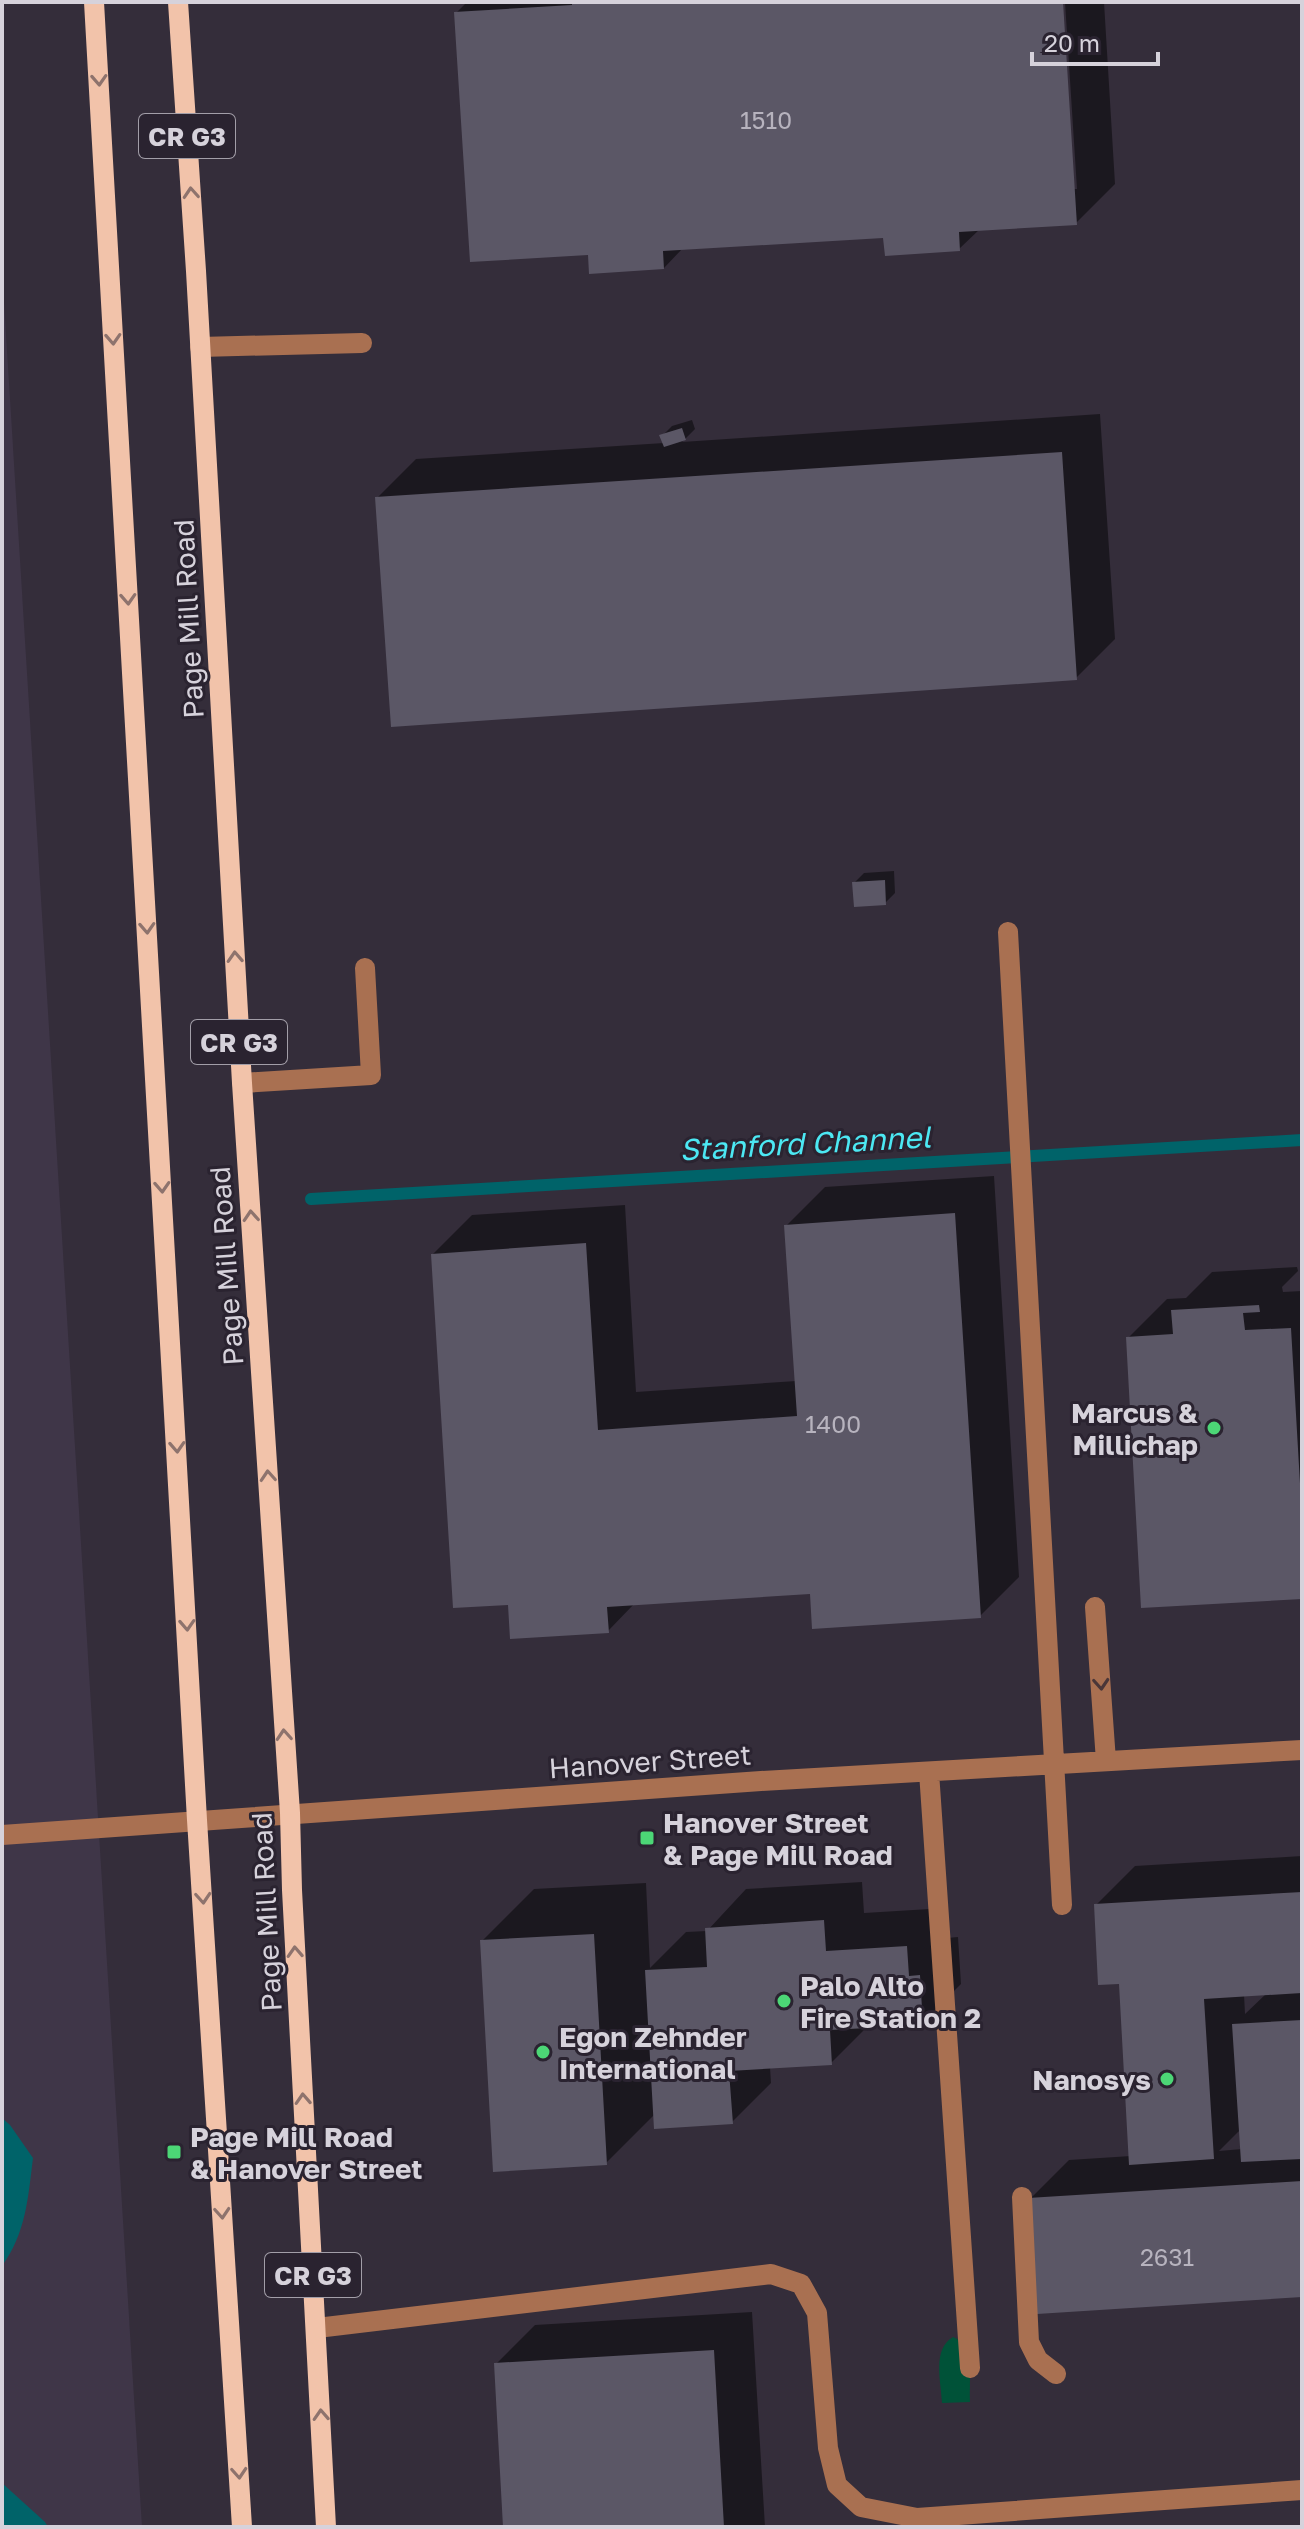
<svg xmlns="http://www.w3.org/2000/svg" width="1304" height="2529" viewBox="0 0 1304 2529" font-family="'Golos Text',sans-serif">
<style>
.built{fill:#3f3648}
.green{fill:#005238}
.water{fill:#006369}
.shadow{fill:#0007;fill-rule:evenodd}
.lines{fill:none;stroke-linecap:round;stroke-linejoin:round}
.stream{stroke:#006369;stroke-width:12}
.building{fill:#5b5766}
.minor{stroke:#a97051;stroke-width:20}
.major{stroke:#f2c3aa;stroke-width:20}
.oneway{stroke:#8e736d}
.oneway2{stroke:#4a3638}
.poi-dot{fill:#4cd676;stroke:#2a2330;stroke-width:3}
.labels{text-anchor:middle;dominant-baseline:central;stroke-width:6;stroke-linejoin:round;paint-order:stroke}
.number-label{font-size:24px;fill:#b7b3be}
.shield{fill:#2a2330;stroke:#a29ea8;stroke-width:2}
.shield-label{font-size:26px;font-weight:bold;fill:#d6d2db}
.street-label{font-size:28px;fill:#d6d2db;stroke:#2a2330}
.poi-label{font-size:28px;font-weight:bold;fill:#d6d2db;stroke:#2a2330;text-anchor:start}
.water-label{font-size:30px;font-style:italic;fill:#4ce8f3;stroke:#2a2330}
</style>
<rect width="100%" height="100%" fill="#342d3a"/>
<!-- built -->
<path class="built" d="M2,270l140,2257h-140z"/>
<!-- green -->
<path class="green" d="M953,2337c22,7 16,45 17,65l-28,1c-1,-22 -10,-54 11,-66z"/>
<!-- water -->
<path class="water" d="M2,2118l8,7 23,33c-5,40 -7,75 -31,108z
M2,2483l43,39 3,5h-46z"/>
<!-- shadow -->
<path class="shadow" d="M467,2h594l12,187h4l-12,-187h39l11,182 -39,39 -96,6 -21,20 -74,-13 -202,12 -19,20 -75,-15 -133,-240z
M1100,414l15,225 -39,39 -699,-180 39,-39 248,-16 -2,-7 10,-10 20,-6 3,9 -13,13z
M894,871l1,22 -10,10 -31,-20 10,-10z
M994,1176l25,401 -39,39 -168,-25 -177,12 -27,28 -99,-28 -76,-349 39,-39 153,-10 11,187 160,-11 -10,-155 39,-39z
M1297,1267l1,4 -16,16 1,5 19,-1v306l-174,-259 39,-39 19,-1 26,-26z
M1302,1856v439l-272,-96 39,-39 62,-4 -10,-174 -25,-77 39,-39zM1267,1993l-22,21 -1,-20zM1241,2129l1,20 -23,2z
M862,1882l2,31 82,-5 1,30 11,-1 3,47 -39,39 -54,3 -37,37 -61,4 1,16 -39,39 -77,-8 -49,49 -124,-222 52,-52 112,-6 4,85 36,-36 21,-1 39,-42z
M752,2312l13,215h-260l-9,-163 39,-39z"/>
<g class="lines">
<!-- stream -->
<path class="stream" d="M311,1199l991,-59"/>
</g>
<!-- building -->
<path class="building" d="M572,2h491l14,223 -118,7 1,19 -75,5 -2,-18 -220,13 1,18 -75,5 -1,-19 -118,7 -16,-250 118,-7z
M682,428l4,12 -22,7 -5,-12z
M1062,452l15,228 -686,47 -16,-230z
M885,880l1,25 -32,2 -2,-25z
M955,1213l26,405 -169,11 -2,-35 -203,13 2,26 -99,6 -2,-34 -55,3 -22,-354 155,-11 12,187 199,-14 -13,-191z
M1259,1305l1,7 -17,1 2,17 46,-2 11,190v81l-161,9 -15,-271 47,-3 -2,-24z
M1302,1892v101l-98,6 10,160 -85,6 -10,-181 -21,1 -4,-81z
M824,1920l2,31 81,-5 2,30 11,-1 3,50 -93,5 2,35 -103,6 4,53 -79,5 -9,-159 62,-3 -2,-39z
M594,1934l13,231 -114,7 -13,-232z
M1302,2020v139l-61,3 -9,-138z
M1302,2181v116l-265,17 -9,-116z
M714,2350l10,177h-221l-9,-164z"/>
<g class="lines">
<!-- minor -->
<path class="minor" d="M200,347l162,-4
M1008,932l54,973
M242,1083l129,-8 -6,-107
M1095,1607l11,154
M929,1772l41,596
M2,1835l759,-54 541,-31
M1022,2197l7,145 9,18 18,14
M317,2328l454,-54 30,10 16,29 11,135 9,37 24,22 56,11 385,-28"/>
<!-- major -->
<path class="major" d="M94,2l103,1818 45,707
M178,2l18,269 46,812 48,730 2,77 34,637"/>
</g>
<!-- one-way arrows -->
<defs><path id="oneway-chevron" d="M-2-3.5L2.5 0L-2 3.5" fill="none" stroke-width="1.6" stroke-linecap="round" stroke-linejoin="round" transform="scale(2)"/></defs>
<g class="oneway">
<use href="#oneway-chevron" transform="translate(99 80) rotate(87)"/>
<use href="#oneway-chevron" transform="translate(191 193) rotate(-94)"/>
<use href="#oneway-chevron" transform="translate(113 339) rotate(87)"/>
<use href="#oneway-chevron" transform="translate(128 599) rotate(87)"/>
<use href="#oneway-chevron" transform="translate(147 928) rotate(87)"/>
<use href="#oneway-chevron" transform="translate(235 957) rotate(-93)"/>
<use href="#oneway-chevron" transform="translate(162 1187) rotate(87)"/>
<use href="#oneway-chevron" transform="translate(251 1216) rotate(-94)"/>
<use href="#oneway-chevron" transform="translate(177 1447) rotate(87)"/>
<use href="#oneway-chevron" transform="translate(268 1476) rotate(-94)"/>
<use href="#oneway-chevron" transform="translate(187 1625) rotate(87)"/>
<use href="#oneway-chevron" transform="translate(284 1735) rotate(-94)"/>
<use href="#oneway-chevron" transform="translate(203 1898) rotate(86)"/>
<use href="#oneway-chevron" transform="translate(295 1952) rotate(-93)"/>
<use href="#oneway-chevron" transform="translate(303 2099) rotate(-93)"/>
<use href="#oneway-chevron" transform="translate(222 2213) rotate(86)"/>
<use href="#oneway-chevron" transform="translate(321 2415) rotate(-93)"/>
<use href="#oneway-chevron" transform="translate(239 2473) rotate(86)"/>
</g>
<use class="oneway2" href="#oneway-chevron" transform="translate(1101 1684) rotate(86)"/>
<!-- markers -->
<g class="poi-dot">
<circle cx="1214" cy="1428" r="8"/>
<rect x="639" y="1830" width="16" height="16" rx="4"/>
<circle cx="784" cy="2001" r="8"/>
<circle cx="543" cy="2052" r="8"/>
<circle cx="1167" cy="2079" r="8"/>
<rect x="166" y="2144" width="16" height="16" rx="4"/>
</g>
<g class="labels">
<!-- number labels -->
<g class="number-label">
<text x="766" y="119">1510</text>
<text x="833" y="1423">1400</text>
<text x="1167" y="2256">2631</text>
</g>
<!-- shield labels -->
<g class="shield">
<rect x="139" y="114" width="96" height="44" rx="6"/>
<rect x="191" y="1020" width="96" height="44" rx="6"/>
<rect x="265" y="2253" width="96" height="44" rx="6"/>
</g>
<g class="shield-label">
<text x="187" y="136">CR G3</text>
<text x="239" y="1042">CR G3</text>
<text x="313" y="2275">CR G3</text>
</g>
<!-- street labels -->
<g class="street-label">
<text transform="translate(188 619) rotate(-93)">Page Mill Road</text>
<text transform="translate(226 1266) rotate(-94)">Page Mill Road</text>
<text transform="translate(650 1761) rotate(-4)">Hanover Street</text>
<text transform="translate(266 1912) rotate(-93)">Page Mill Road</text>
</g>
<!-- poi labels -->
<g class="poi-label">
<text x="1198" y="1412" text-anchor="end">Marcus &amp;<tspan x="1198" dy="32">Millichap</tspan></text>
<text x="663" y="1822">Hanover Street<tspan x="663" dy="32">&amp; Page Mill Road</tspan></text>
<text x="800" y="1985">Palo Alto<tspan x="800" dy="32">Fire Station 2</tspan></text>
<text x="559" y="2036">Egon Zehnder<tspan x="559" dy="32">International</tspan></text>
<text x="1151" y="2079" text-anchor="end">Nanosys</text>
<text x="190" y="2136">Page Mill Road<tspan x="190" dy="32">&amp; Hanover Street</tspan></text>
</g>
<!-- water labels -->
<g class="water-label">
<text transform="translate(805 1143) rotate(-3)">Stanford Channel</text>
</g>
</g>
<!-- border -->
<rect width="1304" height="2529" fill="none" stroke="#d6d2db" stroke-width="8"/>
<!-- scale -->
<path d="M1032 52v12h126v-12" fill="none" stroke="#d6d2db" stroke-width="4"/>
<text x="1044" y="52" font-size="24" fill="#d6d2db" stroke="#2a2330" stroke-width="6" paint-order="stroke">20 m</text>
</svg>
